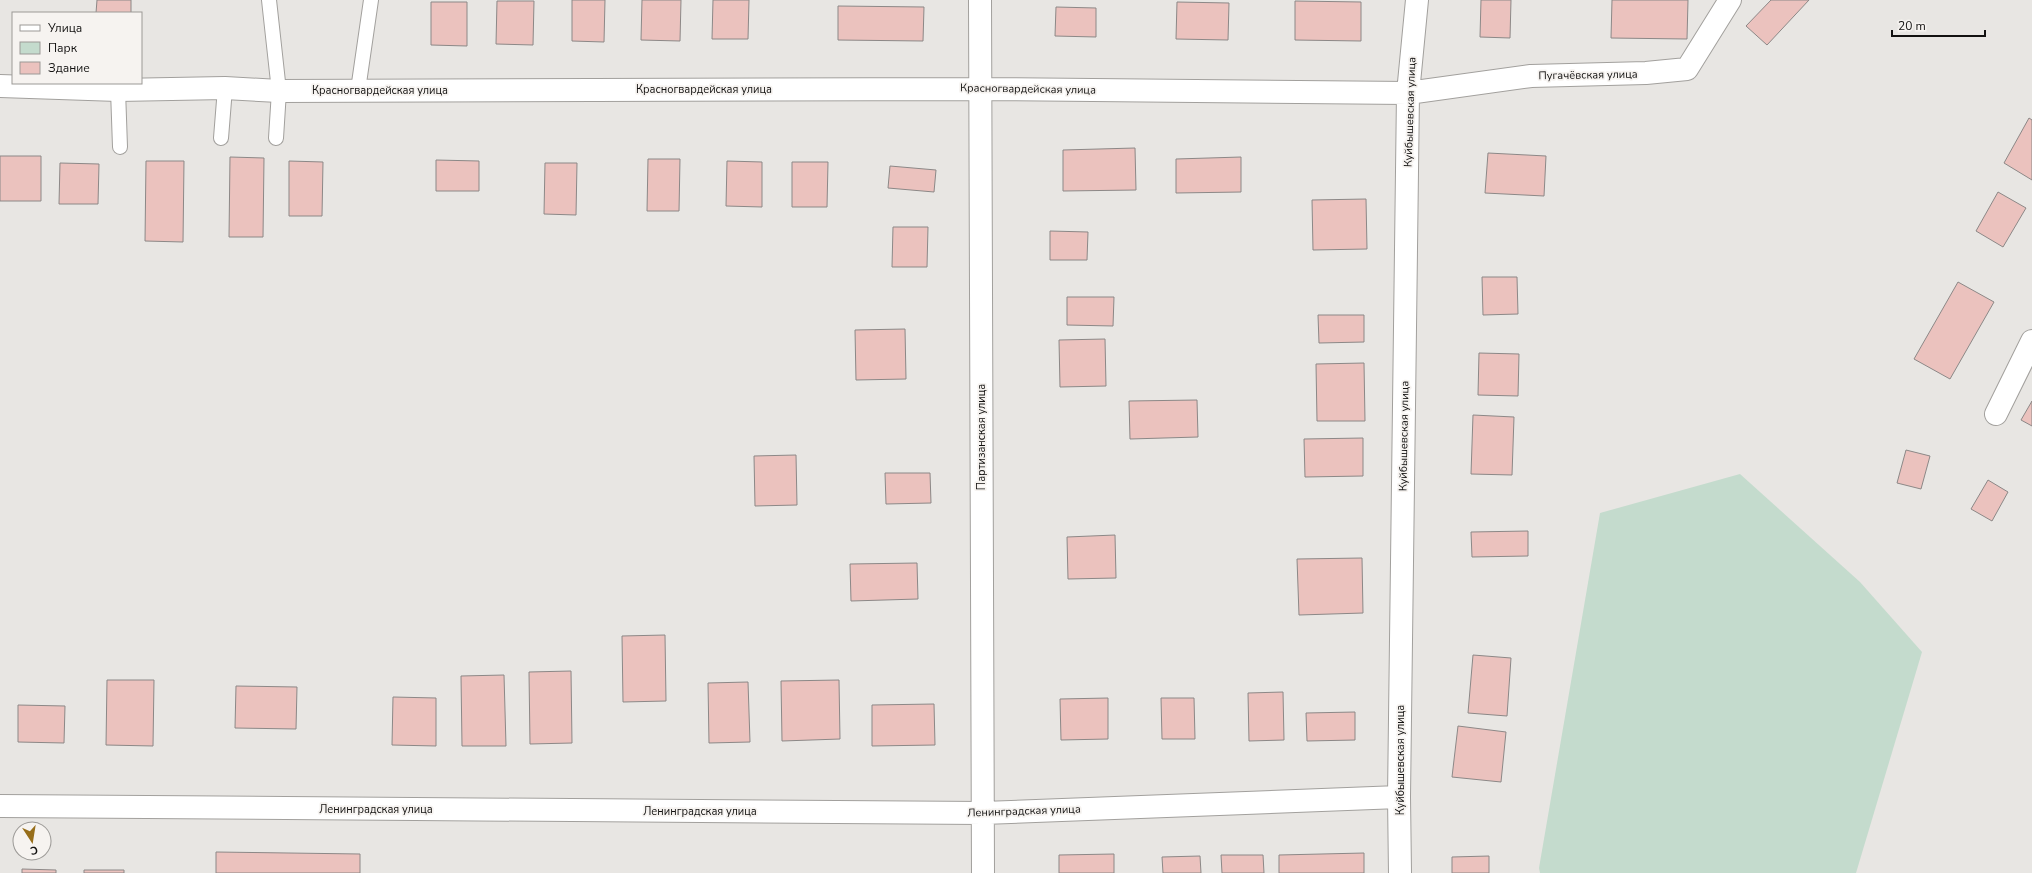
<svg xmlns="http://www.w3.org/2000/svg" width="2032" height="873" viewBox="0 0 2032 873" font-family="'Nunito Sans',sans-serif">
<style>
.green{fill:#c4dbcd}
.building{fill:#ebc2be;stroke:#8c8887}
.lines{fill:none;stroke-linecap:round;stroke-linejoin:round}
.service-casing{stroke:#a2a09d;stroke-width:16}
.minor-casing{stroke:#a2a09d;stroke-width:24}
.service{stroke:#fff;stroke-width:14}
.minor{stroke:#fff;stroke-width:22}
.labels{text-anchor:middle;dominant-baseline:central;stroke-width:3.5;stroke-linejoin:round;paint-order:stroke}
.street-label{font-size:11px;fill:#121110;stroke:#f6f3f0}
</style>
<rect width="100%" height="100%" fill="#e8e6e3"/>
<!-- green -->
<path class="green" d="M1740,474l120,108 62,70 -66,221h-316l-1,-5 61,-355z"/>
<!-- building -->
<path class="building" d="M97,0h34v13h-35z
M572,0h33l-1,42 -32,-1z
M642,0h39l-1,41 -39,-1z
M713,0h36l-1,39h-36z
M1481,0h30l-1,38 -30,-1z
M1612,0h76l-1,39 -76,-1z
M1771,0h38l-42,45 -21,-19z
M497,1h37l-1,44 -37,-1z
M1295,1l66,1v39l-66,-1z
M431,2h36v44l-36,-1z
M1177,2l52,1 -1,37 -52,-1z
M838,6l86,1 -1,34 -85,-1z
M1056,7l40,1v29l-41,-1z
M2029,118l3,2v60l-28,-17z
M1135,148l1,42 -73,1v-41z
M1488,153l58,3 -2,40 -59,-3z
M0,156h41v45h-41z
M230,157l34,1 -1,79h-34z
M1241,157v35l-65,1v-34z
M648,159h32l-1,52h-32z
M436,160l43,1v30h-43z
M146,161h38l-1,81 -38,-1z
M289,161l34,1 -1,54h-33z
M727,161l35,1v45l-36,-1z
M792,162h36l-1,45h-35z
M60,163l39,1 -1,40h-39z
M545,163h32l-1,52 -32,-1z
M890,166l46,4 -2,22 -46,-4z
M1998,192l28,16 -23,39 -27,-16z
M1366,199l1,50 -54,1 -1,-50z
M893,227h35l-1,40h-35z
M1050,231l38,1 -1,28h-37z
M1482,277h35l1,37 -35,1z
M1958,282l36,20 -44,77 -36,-20z
M1067,297h47l-1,29 -46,-1z
M1318,315h46v27l-45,1z
M905,329l1,50 -50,1 -1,-50z
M1105,339l1,47 -46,1 -1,-47z
M1479,353l40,1 -1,42 -40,-1z
M1364,363l1,58h-48l-1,-57z
M1197,400l1,37 -68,2 -1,-38z
M2032,401v25l-11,-6z
M1473,415l41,2 -2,58 -41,-1z
M1363,438v38l-58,1 -1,-38z
M1906,450l24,6 -9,33 -24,-6z
M796,455l1,50 -42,1 -1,-50z
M885,473h45l1,30 -45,1z
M1988,480l20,12 -16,29 -21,-12z
M1528,531v25l-56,1 -1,-25z
M1115,535l1,43 -48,1 -1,-42z
M1362,558l1,55 -64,2 -2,-56z
M917,563l1,36 -67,2 -1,-37z
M665,635l1,66 -43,1 -1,-66z
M1473,655l38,3 -4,58 -39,-3z
M571,671l1,72 -42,1 -1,-72z
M504,675l2,71h-44l-1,-70z
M107,680h47l-1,66 -47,-1z
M839,680l1,59 -58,2 -1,-60z
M748,682l2,60 -41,1 -1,-60z
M236,686l61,1 -1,42 -61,-1z
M1283,692l1,48 -35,1 -1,-48z
M393,697l43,1v48l-44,-1z
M1108,698v41l-47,1 -1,-41z
M1161,698h33l1,41h-33z
M934,704l1,41 -63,1v-41z
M18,705l47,1 -1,37 -46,-1z
M1355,712v28l-48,1 -1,-28z
M1458,726l48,6 -5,50 -49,-5z
M216,852l144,2v19h-144z
M1364,853v20h-85v-18z
M1114,854v19h-55v-18z
M1221,855h42l1,18h-42z
M1200,856l1,17h-38l-1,-16z
M1489,856v17h-37v-16z
M22,869l34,1v3h-34z
M84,870h40v3h-40z"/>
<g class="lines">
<defs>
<path id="service" d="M269,0l10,91 -3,47
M118,90l2,57
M358,90l13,-90
M221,138l4,-50"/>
<path id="minor" d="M980,0l3,873
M0,86l118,4 107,-2 54,3 701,-2 428,4 123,-17 115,-3 41,-4 43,-69
M1996,414l36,-73
M0,806l983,7 416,-16
M1400,873l-1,-76 9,-704 9,-93"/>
</defs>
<!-- service casing -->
<use href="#service" class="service-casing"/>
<!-- minor casing -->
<use href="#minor" class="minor-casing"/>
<!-- service -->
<use href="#service" class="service"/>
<!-- minor -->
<use href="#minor" class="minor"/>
</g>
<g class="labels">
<!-- street labels -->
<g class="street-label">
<text transform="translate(1588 75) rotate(-1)">Пугачёвская улица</text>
<text x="704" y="89">Красногвардейская улица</text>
<text transform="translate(1028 89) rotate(1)">Красногвардейская улица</text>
<text x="380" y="90">Красногвардейская улица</text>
<text transform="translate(1410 112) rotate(-88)">Куйбышевская улица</text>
<text transform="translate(1404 436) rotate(-89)">Куйбышевская улица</text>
<text transform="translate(981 437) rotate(-90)">Партизанская улица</text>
<text transform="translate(1400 760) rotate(-90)">Куйбышевская улица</text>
<text x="376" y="809">Ленинградская улица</text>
<text x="700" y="811">Ленинградская улица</text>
<text transform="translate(1024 811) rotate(-2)">Ленинградская улица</text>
</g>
</g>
<!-- legend -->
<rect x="12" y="12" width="130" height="72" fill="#f6f3f0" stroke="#9b9996"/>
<rect x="20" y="25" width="20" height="6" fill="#ffffff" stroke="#9b9996"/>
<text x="48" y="32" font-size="12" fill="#121110">Улица</text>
<rect x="20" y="42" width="20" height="12" fill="#c4dbcd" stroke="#9b9996"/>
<text x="48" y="52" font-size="12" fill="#121110">Парк</text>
<rect x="20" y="62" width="20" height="12" fill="#ebc2be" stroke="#9b9996"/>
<text x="48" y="72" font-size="12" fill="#121110">Здание</text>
<!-- north arrow -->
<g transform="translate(32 841) rotate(168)"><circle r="19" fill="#f6f3f0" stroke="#9b9996"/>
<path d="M0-3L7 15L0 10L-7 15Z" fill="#976e1a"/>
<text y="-6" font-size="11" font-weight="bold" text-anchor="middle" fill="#121110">С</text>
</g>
<!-- scale -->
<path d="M1892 30v6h93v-6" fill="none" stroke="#121110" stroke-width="2"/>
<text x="1898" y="30" font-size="12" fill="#121110" stroke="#f6f3f0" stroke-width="3" paint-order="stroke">20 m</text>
</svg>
